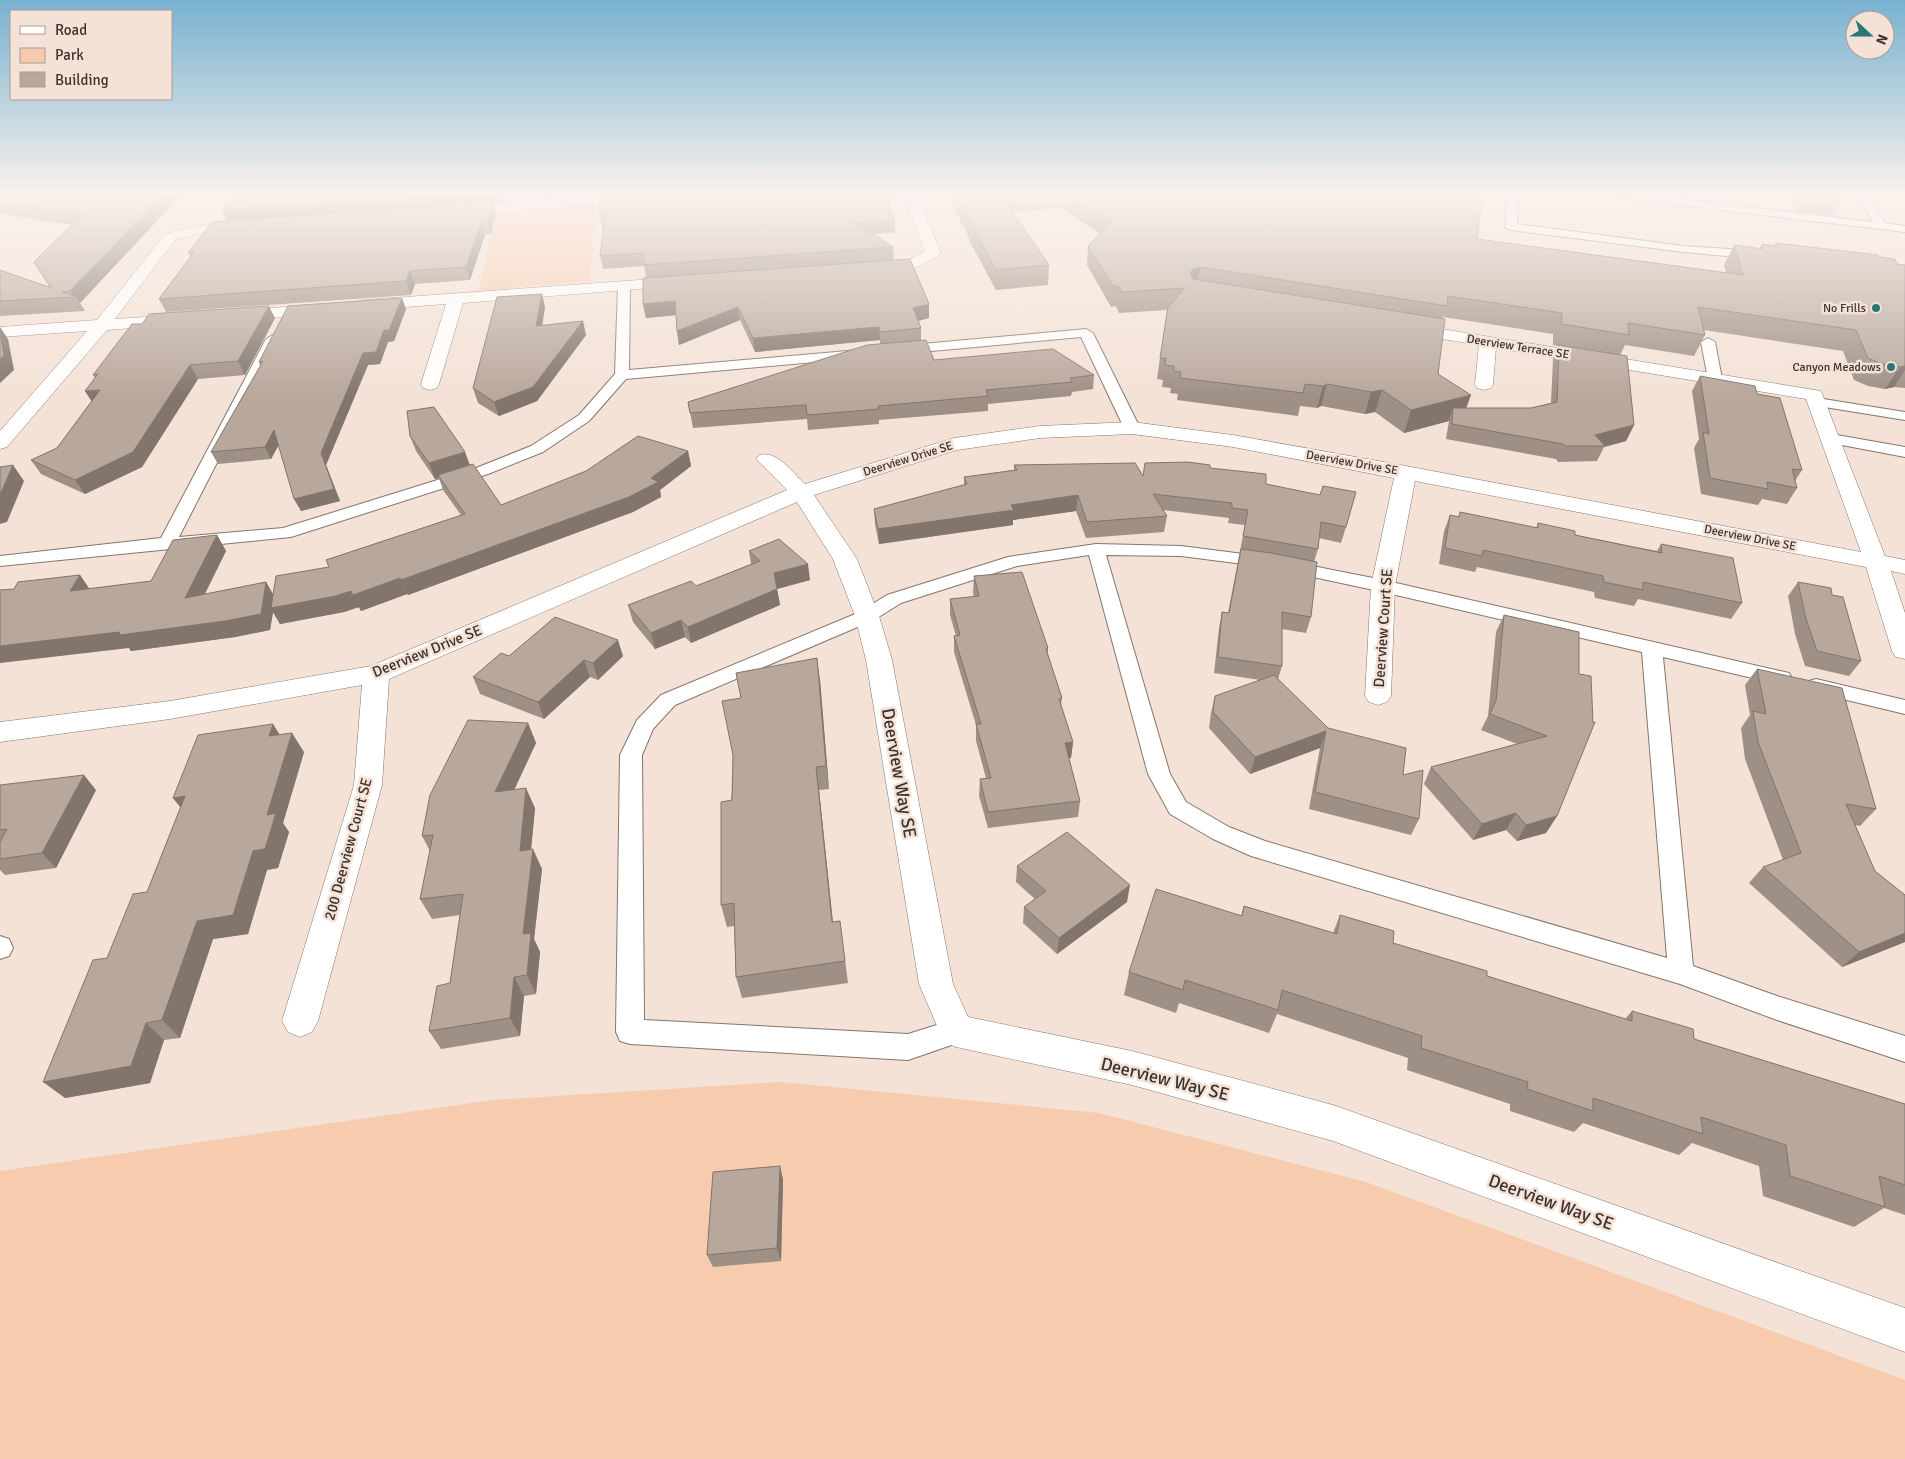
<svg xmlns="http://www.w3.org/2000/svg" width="1905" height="1459" viewBox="0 0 1905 1459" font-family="Signika,sans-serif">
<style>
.green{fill:#f7cbae}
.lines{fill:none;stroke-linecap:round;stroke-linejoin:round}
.lane-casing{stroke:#85756b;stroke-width:2}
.street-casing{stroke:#85756b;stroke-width:1}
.lane{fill:#fff;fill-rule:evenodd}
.street{fill:#fff;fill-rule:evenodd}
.wall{fill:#9e9085;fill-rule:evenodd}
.shaded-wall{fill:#81756c}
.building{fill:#b8a79b;stroke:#81756c}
.poi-dot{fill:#2c7676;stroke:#f4e2d6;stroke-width:2}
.labels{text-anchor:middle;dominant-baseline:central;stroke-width:5;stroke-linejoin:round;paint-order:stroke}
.far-poi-label{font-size:12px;fill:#3a332e;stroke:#f4e2d6;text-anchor:end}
.far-street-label{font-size:12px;fill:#3a332e;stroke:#f4e2d6}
.street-label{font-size:15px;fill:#3a332e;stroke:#f4e2d6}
.near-street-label{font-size:18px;fill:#3a332e;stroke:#f4e2d6}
</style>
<rect width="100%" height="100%" fill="#f4e2d6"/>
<!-- green -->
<path class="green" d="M596,206l-6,75 -112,10 18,-78z
M781,1082l318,31 267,69 539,198v79h-1905v-288l492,-71z"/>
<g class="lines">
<defs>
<path id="lane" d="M1508,193h10l-1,31 167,22 74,5 6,4 -6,4 -74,-7 -173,-22 -6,-3z
M1598,193h28l247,29 -15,-29h10l17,30 20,3v6l-302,-36z
M624,282l6,4 -1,84 230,-20 7,4 -7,4 -233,21 -37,42 -46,31 -55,22 -197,63 -291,29v-10l161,-18 105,-199 7,-4 7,4 -101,198 104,-9 193,-60 55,-22 48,-31 36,-41 3,-88z
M1086,329l7,4 47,95 -3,3h-10l-3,-3 -43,-91 -181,17 -7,-4 7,-4z
M1708,338l7,4 7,37 -2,3h-10l-2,-3 -7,-37z
M1817,398l88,14v8l-93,-15 -2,-3 2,-3z
M1831,434l74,13v10l-79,-15 -3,-3 3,-3z
M1096,544l85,2 86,11 116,23 406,93 3,5 -3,5 -7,2 -119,-28 30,309 84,30 128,40v26l-128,-42 -97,-36 -429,-128 -38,-17 -43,-25 -22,-40 -59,-219 -72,11 -116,37 -27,17 -199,85 -22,24 -11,26 2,265 264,14 48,-15 10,3 4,9 -4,9 -58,20 -278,-16 -10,-3 -4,-9 4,-277 17,-35 24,-25 199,-83 27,-17 121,-38zM1106,555l75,1 86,11 116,25 259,60 25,306 -402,-117 -36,-14 -43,-25 -16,-28z
M1816,679l89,21v14l-96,-23 -3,-5 3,-5z
M0,936l9,3 4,9 -4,8 -9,3z"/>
<path id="street" d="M902,193h14l25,60 -3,3 -23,12 -41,5 -6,-2 -2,-3 2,-3 39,-4 18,-10z
M637,194l7,4 -2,3 -184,13 -7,-4 7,-4z
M243,222l5,1 2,3 -2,3 -51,5 -22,6 -60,79 63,-4 6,1 2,4 -2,4 -77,6 -100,117 -7,2v-18l87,-100 -87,6v-10l97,-7 68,-86 32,-8z
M682,277l6,2 2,3 -2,3 -225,18 -24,81 -2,4 -7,2 -7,-2 -2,-4 25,-80 -81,6 -6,-1 -2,-4 2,-4 6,-1z
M323,304l6,1 2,4 -2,4 -93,8 -6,-1 -2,-4 2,-4 6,-1z
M1405,323l416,68 64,165 20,4v14l-14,-3 14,42v46l-9,-2 -4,-6 -26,-84 -451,-86 -20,105 -4,110 -4,6 -9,3 -9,-3 -4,-6 6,-110 23,-108 -161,-31 -101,-13 -92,4 -83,12 -143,45 43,64 22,57 13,44 61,324 15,33 164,34 201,54 572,203v44l-572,-211 -201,-56 -176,-38 -12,-5 -25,-58 -53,-324 -11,-44 -22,-57 -36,-57 -408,177 -7,106 -64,236 -6,11 -12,5 -12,-5 -6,-11 72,-236 8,-100 -192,34 -170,23v-20l170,-21 201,-35 416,-176 -31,-31 3,-4c18,-5 33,17 46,29l149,-46 86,-12 92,-4 101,13 173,31 455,86 -55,-153 -310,-51 -3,36 -2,4 -7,2 -7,-2 -2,-4 4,-39 -80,-13 -3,-4 3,-4z"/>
</defs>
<!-- lane casing -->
<use href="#lane" class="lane-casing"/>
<!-- street casing -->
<use href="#street" class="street-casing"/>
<!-- lane -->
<use href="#lane" class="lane"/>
<!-- street -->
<use href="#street" class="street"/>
</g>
<!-- wall -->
<path class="wall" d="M0,193h183l-103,110 5,8 -85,5v-46l50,17 -16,-25 38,-37 -69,-11 -1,-2h-2z
M948,193h535l-6,46 249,34 -2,-8 10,-20 25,4 3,-5 12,2 2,-3 103,14 18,7 8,1v123l-11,-1 -9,2 -17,-3 -14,-6 -11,-29 -139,-21 1,5 -11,21 -69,-11 -5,10 14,70 -8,16 -22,6 -7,14 -39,1 -2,-3 -110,-20 3,-18 -45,12 -29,-21 -10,2 -44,-8 -4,2 -17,-2 -2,10 -121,-16 1,-6 -8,-1 1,-5 -9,-1 1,-7 -6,-1 10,-69 -48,3 -3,-7 -5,1 -24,-42 1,-19 12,-12 -39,-26 -49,4 37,53 -1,20 -52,5 -26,-48 -6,-17h-2zM1443,317l110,17v11l5,1 -5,13 -2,44 -20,5h-65l-28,-34z
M1788,193h58l-13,22 -38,-4z
M493,203l3,12 -5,19 -6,1 -15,45 -55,4 -4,11 -245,17 -7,-13 31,-42 -2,-4 39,-32 -5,-11 277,-7z
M889,205l6,16v12l-22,1 20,13 1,13 35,58 -11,3 3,7v12l13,20 160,15 -1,14 -21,3 -1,4 -83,8v7l-109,9v4l-71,6 -1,-11 -114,9 -5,-26 192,-58v-4l-125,12 -15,-32 -61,25 -2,-14 -1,-16 -30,3 -3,-14 3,-26 -2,-12 -41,3 -3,-13 3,-29h-1l-3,-13 292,-9z
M545,307l-3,18 44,10 -49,66 -38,15 -21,-13 -5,-15z
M406,309l-12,32 -6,1 -8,22 -12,1 -42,100 14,36 -39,10 -22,-66 -8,14 -53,5 -7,-12 49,-86 -1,-4z
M275,318l-30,57 -47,4 -56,88 -57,27 -44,-20 -10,-14 26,-12 35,-47 -7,-10 10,-13 -2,-3z
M1700,376l57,18 45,76 -7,11 2,7 -10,16 -25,-5 -4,6 -57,-11 -7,-46 5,-9 -7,-48z
M410,436l60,29 31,40 187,-54 3,15 -31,24 1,7 -28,15 -225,83 -1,-1 -46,17 -2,-4 -15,5 -64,12 -7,-12 -3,18 -35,7 -104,14 -2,-3 -115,-59 66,-14 9,14 62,-8 66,-46 9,16 -21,43 61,-12 7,12 56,-27 -3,-7 135,-45 -18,-25 -4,-12 -4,1 -19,-28z
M1014,465l129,11 67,-8 56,16 80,43 -5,16 -22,-5 -1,11 -4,13 -3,55 -5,16 -24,-4v37l-4,13 50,49 75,47 16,44 -8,16 -102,-26 11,-61 -70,26 -41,-46 2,-15 4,-17 45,-16 -46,-7 5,-45 3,-16 6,1 17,-88 -17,-2 1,-5 -66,-8 4,6 -3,16 -78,6 -10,-27 -63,9v5l-134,19 -4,-20 -1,-15 90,-24v-8l50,-7z
M1460,512l76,16 2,-5 37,12 82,16 4,-7 81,59 -11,16 -93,-20 -4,7 -39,-8 -1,-6 -117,-25 -2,5 -36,-8 5,-33 6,-16 8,2z
M749,551l61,29 -33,9 3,16 -89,38 -6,-6 -30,12 -22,-27 -5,-17 68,-19 55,-22z
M974,576l74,72v8l14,42 -1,8 12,36 -2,16h-2l11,43 -2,16 -90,11 -9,-32 1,-17 6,-1 -10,-37v-16l-22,-73v-16h2l-6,-21v-16l24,-2 -1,-5z
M1798,582l34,13 29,66 -12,15 -44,-10 -10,-32 -7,-38z
M1504,615l75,17 -22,184 -11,17 -29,8 -11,-11 -33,10 -49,-56 7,-17 86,-23 -36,-14 7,-14 8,-84z
M509,656h114l-25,24 -8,-3 -46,42 -64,-25 -7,-17z
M1757,669l119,140 -16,17 -5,-1 50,117 -63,25 -93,-84 14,-16 20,-7 -38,-101 -4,-31 9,-13 -5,-30z
M736,673l84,7 9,109 -10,1 14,132 7,-1 8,62 -106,15 -6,-21 -2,-51 -7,1 -6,-22 20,-207z
M528,723l8,20 -22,46 21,19 -4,41 11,20 -8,70 6,13 -4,42 -12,2 -4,40 -79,13 -12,-18 21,-48 10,-68 -28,4 -12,-20 10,-48 -8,-15z
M273,724l6,11 25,17 -21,71 6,9 -11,36 -11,2 -19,64 -35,5 -33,99 -16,2 -14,43 -85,15 42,-140 40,-66 34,-85 -8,-9z
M0,785l96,5 -40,78 -51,7 -5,-5z
M1017,866l110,36 -70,52 -34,-31 1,-16 11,-8 -19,-17z
M1244,906l89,27 7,-18 53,28 94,33 138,43 7,-8 62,28 211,65v111l-21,-7 -30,19 -91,-31 -4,-30 -67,-23 -13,12 -96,-32 -9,9 -64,-21v-7l-103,-34 1,-12 -131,-44 -8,19 -90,-30 -3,10 -52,-18 5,-23 112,-56z
M780,1166l3,14 -2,81 -68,6 -6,-12z"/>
<!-- shaded-wall -->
<path class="shaded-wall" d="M165,193h18l-103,110 -3,-6h-3l-4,-6z
M476,193h26l-3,10h-6l3,12 -5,19 -4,-12h-260l-5,-12z
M602,193h41l-40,2z
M891,193v12l-6,1 -1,-12z
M481,222l4,13 -15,45 -4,-13z
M1200,267l-4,20 -6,-14 3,-4z
M410,271l5,13 -4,11 -5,-14z
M542,294l3,13 -5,32 -4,-13z
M402,298l4,11 -12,32 -6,1 -8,22 -12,1 -42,100 14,36 -39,10 -7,-12 27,-46 42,-100 21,-23z
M675,301l3,14 -32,3 -3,-14z
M929,304v14l-15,4 -1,-14z
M269,306l6,12 -30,57 -7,-14z
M738,307l2,13 -61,25 -2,-14z
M583,321l3,14 -49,66 -38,15 -5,-14z
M0,327l8,12 6,31 -14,13z
M879,327l1,13 -125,12 -2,-14z
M190,365l8,14 -56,88 -57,27 -10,-14z
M1905,366v4l-11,17 -9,2 15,-22z
M1327,384l-6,22 -4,2 6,-22z
M100,390l-6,15 -9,-14z
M1382,390l-7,22 -10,2 6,-22z
M1471,395l-8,22 -10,-9 -4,13 -45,12 7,-23z
M1634,425l-8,16 -22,6 1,-1 -10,-11z
M274,430l6,12 -9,17 -6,-12z
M688,451l3,15 -31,24 1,7 -28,15 -225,83 -7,-15 250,-102z
M465,452l6,16 -33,7 1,3 -4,1 -6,-16z
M13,465l11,16 -17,41 -7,2v-29z
M1078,495l-2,16 -63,9v5l-134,19 -1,-15 133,-24z
M217,535l9,16 -31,62 -10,-15z
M808,564l2,16 -33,9 3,16 -89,38 -3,-16 86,-54z
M80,575l11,16h-21z
M400,578l7,16 -46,17 -8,-16z
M266,582l9,16 76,-7 8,16 -15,5 -64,12 -7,-12 -3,18 -35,7 -104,14 -2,-3 -129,15v-17z
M681,620l4,17 -30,12 -4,-16z
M618,640l5,16 -25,24 -5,-17z
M817,658l3,22 9,109 -3,-23z
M584,660l6,17 -46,42 -6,-17z
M528,723l8,20 -32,69 -9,-20z
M273,724l12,19 -16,-7z
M1326,731l-6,17 -70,26 5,-17z
M292,733l12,19 -21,71 6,9 -11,36 -11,2 -19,64 -35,5 -33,99 -18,-18 35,-99 56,-70 14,-36z
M1073,742l-2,16 -8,1 2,-16z
M816,767l3,23 16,154 -3,-22z
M84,775l12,15 -40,78 -14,-15z
M526,788l9,20 -6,63 -9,-20z
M185,796l3,21 -15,-19z
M1516,813l-10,17 -33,10 9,-16z
M1557,816l-11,17 -29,8 9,-16z
M533,849l9,20 -8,70 6,13 -4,42 -9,-19 -4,-41z
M1130,885l-3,17 -70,52 2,-16z
M1905,933v9l-63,25 17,-15z
M514,977l10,19 -4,40 -10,-18z
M146,1023l18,17 -14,43 -85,15 -22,-16z
M780,1166l3,14 -2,81 -4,-13z"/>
<!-- building -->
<path class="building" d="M0,193h165l-95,98 -8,1 15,5 -77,4v-31l51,18 -17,-26 48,-47 -82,-12z
M236,193h240l-254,17z
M634,193h256l-6,1 11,27 -40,2 38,24 -249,18v-12l-44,3 5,-42h-6l1,-19z
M956,193h67l-23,1 49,71 -53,5 -26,-48 -6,-15h-2z
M1066,193h202l17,1 10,-1h188l-6,46 266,36 -9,-30 29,4 -1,-5 15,2 -1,-3 102,12 1,2 16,2 2,5 8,1v101l-5,1 -18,-3 -14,-6 -12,-28 -158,-23 7,28 -77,-12 1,12 -67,-11v-11l-114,-17 -1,10 -247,-39 -7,2 -3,4 3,6 252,40 -7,55 33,21 -60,15 -29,-20 -11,2 -44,-8 -4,2 -18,-2 -2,9 -123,-15 1,-6 -7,-1v-5l-9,-1 1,-7h-6l8,-51 17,-19 -63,4 -4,-6h-5l-25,-40 24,-24z
M492,202l-5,20h-6l-15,45 -56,4 -4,10 -247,18 35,-47 -6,1 24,-31z
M910,259l19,45 -16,4 8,20 -41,4 -1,-5 -126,11 -15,-31 -61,24 -2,-30 -32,3v-26z
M542,294l-6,32 47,-5 -50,66 -39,15 -21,-14 24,-91z
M402,298l-13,32h-5l-8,22 -13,1 -42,100 13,36 -40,10 -20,-69 -9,17 -54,5 52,-91 -4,1 29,-56z
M269,306l-31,55 -48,4 -57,87 -58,28 -44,-20 26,-12 43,-58 -15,1 13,-17 -5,1 39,-51h10l7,-10z
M0,334l4,22 -4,3z
M926,340l8,20 119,-11 41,26 -24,3 2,4 -86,8 2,6 -110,10 1,3 -72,6 -1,-10 -116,8 -2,-11 179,-57z
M1559,345l68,11 7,69 -39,10 10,11h-40l-2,-2 -111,-20 1,-16h78l26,-6z
M1700,376l55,10 2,8 23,4 22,72 -10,-1 5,19 -30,-6 1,7 -58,-11 -7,-46 6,2z
M434,407l31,45 -36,11 -19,-27 -3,-25z
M638,436l50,15 -37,27 7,4 -29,15 -228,83 -1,-2 -47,17 -2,-4 -15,5 -65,12 5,-32 53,-9 -3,-7 139,-46 -27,-39 35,-11 28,41 85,-34z
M1188,462l22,3v3l56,6v10l54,11 3,-9 33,6 -10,35 -25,-5 -3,27 -75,-13 5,-26 -16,-2v-5l-79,-9 14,22 -80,6 -9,-27 -67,10 3,5 -136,19 -4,-20 93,-25 -3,-7 53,-7 -3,-5 121,-2 8,13 2,-13z
M13,465l-13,30v-28z
M1460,512l78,16v-5l37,8v4l87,18 -1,-9 72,14 9,45 -99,-21v8l-39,-8 -1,-6 -120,-26 -1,6 -37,-8 5,-33 9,2z
M217,535l-32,63 81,-16 -5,32 -36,7 -105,14 -1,-3 -119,14v-56l14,-1 4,-7 62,-7 -10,16 81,-10 22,-41z
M779,539l29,25 -34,9 3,16 -89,38 -7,-7 -30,13 -23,-28 63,-24 5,5 64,-25 -11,-10z
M1241,549l30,4 46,9 -6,55 -29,-5v54l-64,-9 4,-45 7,1z
M1022,572l26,76 -2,1 16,49 -3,1 14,43 -8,1 15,58 -92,11 -8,-33 11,-1 -15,-54h5l-27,-88 6,-1 -10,-36 29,-3 -5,-20z
M1798,582l33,6 1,7 11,2 18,64 -44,-10 -11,-32z
M1504,615l75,17v42l12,2 2,47 2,-1 -38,94 -31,9 -10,-12 -34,11 -51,-57 116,-31 -57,-22 6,-13z
M555,617l63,23 -25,23 -9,-3 -46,42 -65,-25 28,-24 8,3z
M817,658l9,108 -10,1 16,155 8,-1 5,40 -109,16 -2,-74 -13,2v-103l11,-2 1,-45 -11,-54 19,-3 -5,-25z
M1757,669l85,19 34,121 -30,-5 29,67 30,24v38l-46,19 -96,-85 38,-14 -43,-111 -5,-31 13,3z
M1274,675l54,53 78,20 -3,27 20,-5 -4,49 -104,-27 11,-61 -71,26 -42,-45 2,-16z
M468,720l60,3 -33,69 31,-4 -6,63 13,-2 -10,85 8,-1 -4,42 -13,2 -4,41 -81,13 8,-45 13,-3 13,-89 -43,5 13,-64 -11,1 8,-41z
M273,724l-4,12 23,-3 -25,82 9,-2 -11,36 -12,2 -20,64 -36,6 -35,99 -16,3 -15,43 -88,16 50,-122 14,-2 26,-64 14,-2 38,-96 -12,2 25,-63z
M84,775l-42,78 -42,6v-17l7,-13 -7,1v-45z
M1067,832l63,53 -71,53 -35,-31 22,-16 -29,-25z
M1156,889l86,27 2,-10 93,28 3,-19 54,16 -1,12 94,28v5l145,45v-10l61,18 1,10 211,65v81l-26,-9 6,31 -95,-31 -4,-31 -85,-28 2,17 -110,-36v13l-66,-22 1,-7 -107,-34 1,-12 -140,-46 -4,20 -93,-30 -2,10 -54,-18z
M780,1166l-3,82 -70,7 6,-83z"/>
<!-- sky -->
<linearGradient id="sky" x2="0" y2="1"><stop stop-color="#78b1d0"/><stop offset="0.49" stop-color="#faf2ed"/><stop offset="1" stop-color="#faf2ed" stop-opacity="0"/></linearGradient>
<rect width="1905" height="397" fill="url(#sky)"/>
<!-- markers -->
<g class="poi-dot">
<circle cx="1876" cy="308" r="5"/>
<circle cx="1891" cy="367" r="5"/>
</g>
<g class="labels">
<!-- far-poi labels -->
<g class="far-poi-label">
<text x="1866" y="308">No Frills</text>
<text x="1881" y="367">Canyon Meadows</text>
</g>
<!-- far-street labels -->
<g class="far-street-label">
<text transform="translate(1518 347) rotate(9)">Deerview Terrace SE</text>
<text transform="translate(908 459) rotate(-17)">Deerview Drive SE</text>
<text transform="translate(1352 463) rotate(10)">Deerview Drive SE</text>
<text transform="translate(1750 538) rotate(11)">Deerview Drive SE</text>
</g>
<!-- street labels -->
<g class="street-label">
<text transform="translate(1383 628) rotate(-86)">Deerview Court SE</text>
<text transform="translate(427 651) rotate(-22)">Deerview Drive SE</text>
<text transform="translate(348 849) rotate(-75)">200 Deerview Court SE</text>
</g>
<!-- near-street labels -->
<g class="near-street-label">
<text transform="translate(899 773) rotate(80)">Deerview Way SE</text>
<text transform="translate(1165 1079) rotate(14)">Deerview Way SE</text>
<text transform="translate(1551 1202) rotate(20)">Deerview Way SE</text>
</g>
</g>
<!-- legend -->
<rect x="10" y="10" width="162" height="90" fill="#f4e2d6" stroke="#aa9c93"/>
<rect x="20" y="26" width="25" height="8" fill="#ffffff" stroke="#aa9c93"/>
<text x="55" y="35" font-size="15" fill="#3a332e">Road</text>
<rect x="20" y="48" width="25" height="15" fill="#f7cbae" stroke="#aa9c93"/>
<text x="55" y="60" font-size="15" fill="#3a332e">Park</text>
<rect x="20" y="72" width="25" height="15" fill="#b8a79b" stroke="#aa9c93"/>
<text x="55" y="85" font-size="15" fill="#3a332e">Building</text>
<!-- north arrow -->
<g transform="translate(1870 35) rotate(111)"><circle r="24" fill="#f4e2d6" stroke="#aa9c93"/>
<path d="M0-4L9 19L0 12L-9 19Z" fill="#2c7676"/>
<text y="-8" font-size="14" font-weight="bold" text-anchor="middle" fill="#3a332e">N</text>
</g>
</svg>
